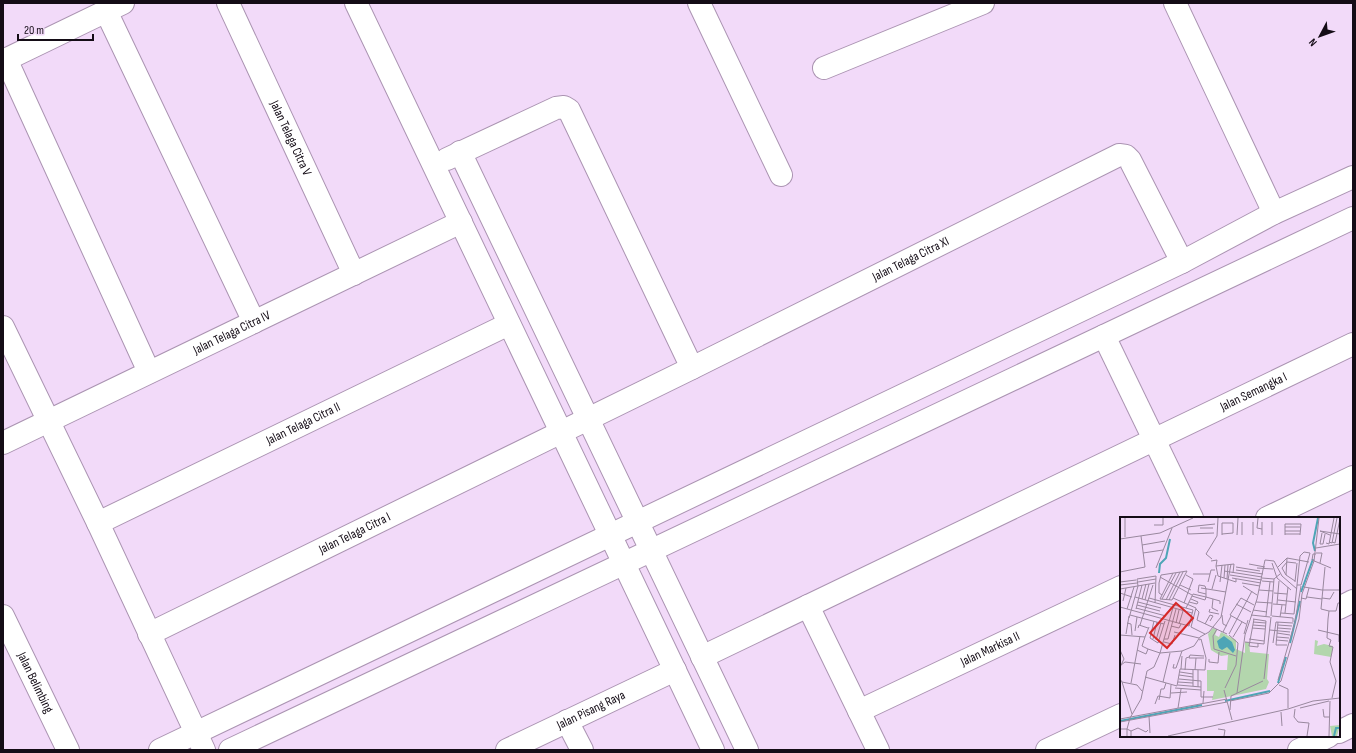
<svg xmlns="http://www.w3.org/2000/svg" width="1356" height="753" viewBox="0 0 1356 753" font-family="'Sofia Sans Condensed',sans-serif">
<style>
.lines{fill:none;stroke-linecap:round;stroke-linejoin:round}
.minor-casing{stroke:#ab94b2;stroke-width:24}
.minor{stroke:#fff;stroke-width:22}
.labels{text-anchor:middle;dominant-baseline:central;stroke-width:3;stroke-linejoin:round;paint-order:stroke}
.street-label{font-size:13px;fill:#140c16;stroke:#f2daf9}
.inset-river{fill:none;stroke:#4ea5b6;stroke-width:2}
.inset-road{fill:none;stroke:#99889e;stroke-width:1}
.view{fill:#d62828;fill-opacity:0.15;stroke:#d62828;stroke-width:2}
.inset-edge{fill:none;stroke:#140c16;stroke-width:2}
</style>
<rect width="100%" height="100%" fill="#f2daf9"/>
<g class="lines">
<defs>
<g id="minor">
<path id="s1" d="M228,3l126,271"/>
<path d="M356,3l357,747"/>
<path d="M699,3l82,172"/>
<path d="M1175,3l99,210"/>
<path d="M106,11l148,311"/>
<path d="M6,59l143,313"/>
<path d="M3,61l120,-58"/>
<path d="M824,68l159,-65"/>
<path d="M460,152l287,598"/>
<path d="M447,159l109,-51 8,-1 5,3 123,258"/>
<path d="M3,327l95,196 106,227"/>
<path d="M1104,336l88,182"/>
<path id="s2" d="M3,443l458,-221"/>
<path d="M1267,518l86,-41"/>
<path id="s3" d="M98,523l411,-199"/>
<path d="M808,606l70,144"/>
<path d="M1339,608l14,-7"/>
<path id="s4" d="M3,616l65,134"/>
<path id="s5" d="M149,634l543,-266 427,-213 7,1 4,4 52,102"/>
<path id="s6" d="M702,657l651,-313"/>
<path id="s7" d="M859,711l262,-124"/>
<path d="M567,721l15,29"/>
<path d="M1339,732l14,-7"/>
<path d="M160,750l1022,-488 92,-49 79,-36"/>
<path d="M230,750l1123,-532"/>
<path id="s8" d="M507,750l168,-80"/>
<path d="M1047,750l74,-35"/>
<path d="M1299,750l30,-14"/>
</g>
</defs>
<!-- minor casing -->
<use href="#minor" class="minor-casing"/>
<!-- minor -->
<use href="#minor" class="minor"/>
</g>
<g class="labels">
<!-- street labels -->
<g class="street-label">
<text stroke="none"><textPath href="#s1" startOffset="149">Jalan Telaga Citra V</textPath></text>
<text stroke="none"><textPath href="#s5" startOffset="849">Jalan Telaga Citra XI</textPath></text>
<text stroke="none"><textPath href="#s2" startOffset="254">Jalan Telaga Citra IV</textPath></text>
<text stroke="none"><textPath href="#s6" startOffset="612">Jalan Semangka I</textPath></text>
<text stroke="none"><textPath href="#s3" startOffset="228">Jalan Telaga Citra II</textPath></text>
<text stroke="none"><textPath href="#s5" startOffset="229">Jalan Telaga Citra I</textPath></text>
<text stroke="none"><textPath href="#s7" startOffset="145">Jalan Markisa II</textPath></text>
<text stroke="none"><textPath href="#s4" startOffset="74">Jalan Belimbing</textPath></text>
<text stroke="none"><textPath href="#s8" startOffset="93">Jalan Pisang Raya</textPath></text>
</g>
</g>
<!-- overview -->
<g transform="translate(1120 517)">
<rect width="220" height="220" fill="#f2daf9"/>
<path d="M93,111l4,2 -2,5 4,2 2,-5 15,8v9l9,4v-11h4l1,10 19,2 -2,25 2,3 -3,7 -54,11 2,-9h-7v-21h20l1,-15 -7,1 -10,-6 -3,-16zM195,123l3,1 -1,5 7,-2 9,2 -2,11 -17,-3zM220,208l-3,11h-5l-2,-10z" fill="#b3d6ad"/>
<path d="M104,119l8,6 3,8 -2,3 -6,-6 -5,3 -3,-2 -2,-7z" fill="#4ea5b6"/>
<path class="inset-river" d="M195,34l-2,-8 5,-25M39,56l1,-9 6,-6 4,-19M181,75l12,-33M170,126l10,-42M158,166l8,-26M105,184l45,-10M0,204l82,-16M214,219l2,-8h4"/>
<path class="inset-road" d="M5,1v19M138,1l-1,10 5,1M122,5v13M152,5v13M34,8h9v-7M165,10h15M80,11h13M165,14h15M94,16l-26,1 -1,-7 28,-3M202,16l-2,11h3l2,-10M165,17h15M102,18v-12h11v10l-11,1M117,18l1,-17M133,18v-13M142,18v-13M165,18v-11h16l-1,11M210,18l-10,-4 20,3M0,22l40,-6 33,-15M209,25l3,1 5,-25M212,25l3,1 5,-24M206,26l3,1 5,-26M22,28l23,-4M196,31l24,-4M23,36l20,-3M196,36h6l-2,10M196,37h-3l-1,6 19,8M92,42l-6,-5 11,-18 1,-18M91,44l6,-1 -1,6M152,46l5,15 14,12M129,47l16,3M116,50l24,4M158,50l9,-9 22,4M205,50l-4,42 8,2M36,51l16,-40M137,51l16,1M116,53l27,4M104,54l38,6M0,55l25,-5 -4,-31M53,56l-13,26 12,1 15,-29M113,56l1,-9 -18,2 2,10 18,6v-3M73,57h17M110,58l32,5M166,58l1,-17M40,60l32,18M104,61l1,-13M112,61l29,5M142,61l12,1M107,62l1,-14M142,64l12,1M175,64l-9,-6 -4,-7 5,-6 9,1M0,65l16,-2M18,65l18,-3M88,65l3,-12h4M100,65l2,-17M175,65l2,-19M122,66l18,3M0,68l17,-2M60,68l11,5M123,69l14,9M184,70l18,3M81,71l25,4M0,72l35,-6M92,72l4,-14M139,73l14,1M202,73h17M0,76l12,4M154,76l13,1M86,77l-8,-2 1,-7 6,1 1,3v8l14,4v3M42,78l-3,-2v-10l2,-8 26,-4M72,79l13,4 1,-3M15,80l57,16M187,80l15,2M53,81l23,10M181,81l5,1 3,-11M202,81l8,1 4,-7M22,82l4,-15M42,82l14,-26M93,82l-1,9 6,3M25,83l4,-16M46,83l14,-28M49,83l14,-28M158,83l18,2M3,84l3,-13M18,85l23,6M69,85l8,2 1,-2 -7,-3M136,85l16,1M64,86l9,-24 -7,-4M116,87l15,8M153,87l13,1M157,87l2,-23M17,88l23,6M0,90l69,19 4,-16 -44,-12M16,91l30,8M66,91l7,-14 13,3M76,91l-5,19 14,7M7,92l7,-22M16,92l6,-24M76,92l3,3 -2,8 30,14M90,92l-1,3 10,2M133,93l14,2M161,96l13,1 6,-58 4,-4 6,1 -9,32h-4M165,96l3,-26M10,98l34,9M102,98l1,9 4,2M110,98l11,-17 13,7M110,98l16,9M131,98l19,2M146,99l4,-34M151,99l3,-37 6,-5M152,99l21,2v4M160,100l2,-12M9,101l9,-32 -1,-7 19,-3 -1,27M133,102l13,2 -2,23M134,102l-5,27 9,1v-4M34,104l-4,17 8,5 7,-22M133,105l13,1M158,105l-2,23h11M7,106l4,1 1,11M56,106l3,-13M59,107l4,-13M85,107l5,-9 3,1 -3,5M20,108l13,-40M133,108l12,1M158,108l14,1M51,109l8,2 2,-4M18,111l1,-3 9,3M132,111l13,1M158,111l13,1M97,112l-4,7 1,13 22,7M150,113l20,2M198,113l21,5v7M15,114l2,-14M54,115l25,6M103,115l8,-16M157,116l13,2M6,117l3,-18M109,117l23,-43M124,117l4,-14M0,118l25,2 4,-10M25,120l-3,9 6,3M113,120l9,-15M157,120l12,1M33,122l4,-17M44,122h4l8,-30M129,122l15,2M36,123l5,-17M156,123l12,1M44,125l8,2 3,-9M125,125l19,2M153,126l3,-21 17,1M0,133l4,9 -4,8M17,133l9,4 2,-5 12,4 14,-49M69,141l1,-3 14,1M69,141h15M89,142v3l9,1 1,-11M54,147l-1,4h3l6,-17M1,148l4,-3 16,2M61,152l1,-13M65,153l1,-12 3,-1M75,153l1,-12M60,155l13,2M59,158l14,2M25,160l32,9 3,-17 25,1 1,-12 -5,-19 -2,1M0,162l2,3 15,3 5,6M59,162l22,2v16h12M144,162l7,-62M158,163l17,-58 6,-36M2,165l10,32M43,165l7,-29M58,165l15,1M11,166l9,-47M58,168l23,2M159,168l9,4v19M73,169v-16M78,170v-17M55,171l26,2M105,171l11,-23 2,-22 -9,-8M104,173l8,30M51,176l16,-1M117,176l8,-58 12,-36 8,-39 9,1 8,15 15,13M212,181l4,-17 -6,-19 3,-15 -4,-1 2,-6 -4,-2 1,-19 1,-8h7l2,-8h2M39,183l2,-11h3l2,-6M110,184l39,-8 12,-12 18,-62 3,-25 12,-33 5,-43M83,186l1,-12M35,187l3,-8 12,2 1,-13M58,191l3,-19M180,191l29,-7M175,192l-1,8 4,5 11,1 -2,13M203,192l1,8h6M110,193l1,-14 32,-15M161,195l1,14M29,199l1,17M0,202l107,-20M0,205l107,-20M0,212h7v7M98,212l7,1 -1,6M11,214l7,-3 8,4 2,-2M11,219v-5l-4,-2 3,-11 11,-19 6,-28 7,-4 6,-14 22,-2 12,-5 6,-9 9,-5 12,-15 10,-53M48,219l120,-27 25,-8 27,-3M209,219l1,-35"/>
<path class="view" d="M56,86l17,15 -26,30 -17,-15z"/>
<rect width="220" height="220" class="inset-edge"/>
</g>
<!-- border -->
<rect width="1356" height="753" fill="none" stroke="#140c16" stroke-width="8"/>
<!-- north arrow -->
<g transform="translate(1320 36) rotate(229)" stroke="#f2daf9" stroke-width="3" paint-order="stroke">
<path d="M0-3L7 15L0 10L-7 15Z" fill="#140c16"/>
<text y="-6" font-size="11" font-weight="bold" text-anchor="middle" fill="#140c16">N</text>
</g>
<!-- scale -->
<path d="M18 34v6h75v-6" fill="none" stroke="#140c16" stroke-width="2"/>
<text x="24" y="34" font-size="12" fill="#140c16" stroke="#f2daf9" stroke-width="3" paint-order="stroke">20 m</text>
</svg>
